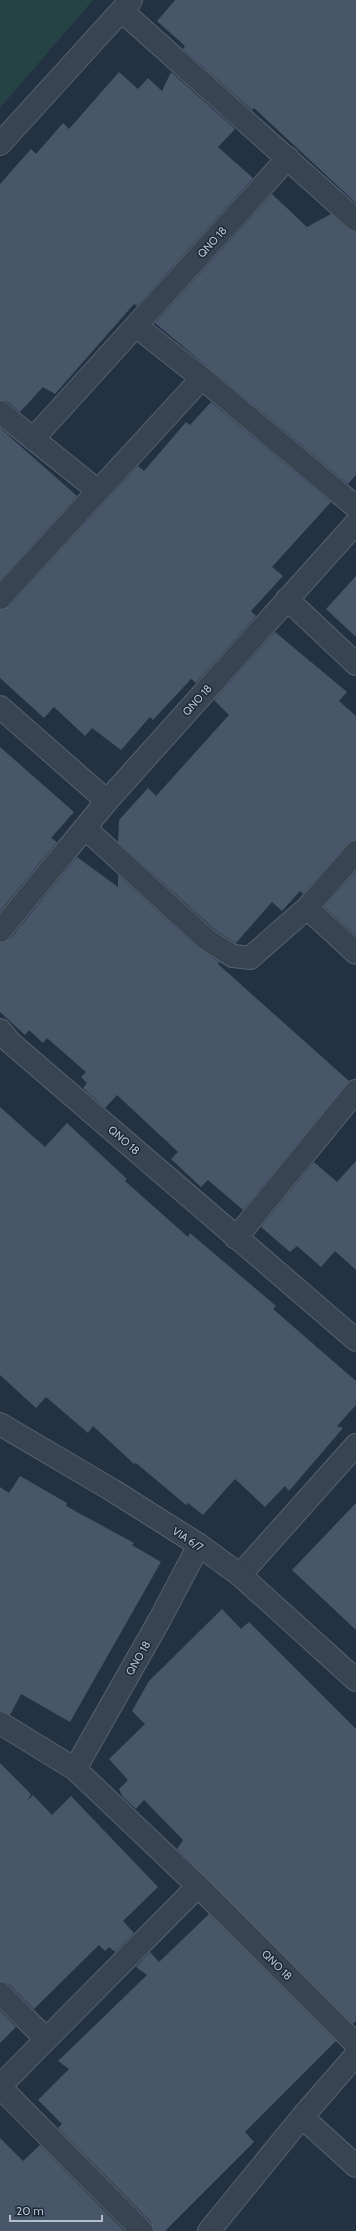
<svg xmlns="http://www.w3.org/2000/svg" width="356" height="2231" viewBox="0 0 356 2231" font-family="Cabin,sans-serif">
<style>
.green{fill:#254244}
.building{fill:#475669}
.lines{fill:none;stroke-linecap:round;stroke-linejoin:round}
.minor-casing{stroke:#55626f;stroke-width:24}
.tertiary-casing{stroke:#55626f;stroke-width:24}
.minor{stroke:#384452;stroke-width:22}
.tertiary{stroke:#384452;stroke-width:22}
.labels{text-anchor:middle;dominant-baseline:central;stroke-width:3;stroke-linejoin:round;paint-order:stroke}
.street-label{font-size:11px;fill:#b4bfcc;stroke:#1c2937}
</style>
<rect width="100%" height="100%" fill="#233243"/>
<!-- green -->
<path class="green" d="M0,0h93l-93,108z"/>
<!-- building -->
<path class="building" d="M175,0h181v203l-102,-95 -2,2 -69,-61 2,-3 -28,-25z
M119,72l19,17 10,-11 14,13 9,-19 64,57 -17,18 35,31 -116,128 -3,-2 -79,90 -12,-7 -23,25 -12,-10 -8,-2v-216l31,-35 5,5 27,-31 6,6z
M272,194l35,33 24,-13 17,15 8,3v243l-8,9 -193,-161z
M211,402l120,100 -59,65 11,9 -32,35 5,5 -60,67 -5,-4 -38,41 -3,-3 -29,33 -29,-22 -7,8 -31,-29 -10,11 -44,-40v-68l9,-4 129,-140 6,5 42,-49 4,3z
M0,428l77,68 -77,84z
M356,576v61l-30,-28z
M275,632l72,60 -8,9 17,15v124l-9,4 -44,50 -3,-3 -18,20 -10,-9 -36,41 -22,-14 -96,-87 1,-22 29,-32 8,8 73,-81 -15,-15z
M0,747l74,65 -23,26 6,4 -57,69z
M77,857l41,30v-12l80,73 21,14 -1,2 131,117 -106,129 -35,-30 -7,7 -30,-28 7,-7 -61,-57 -12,13 -22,-20 4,-5 -6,-6 5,-5 -39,-34 -4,5 -14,-13 -4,5 -25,-23v-69l10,-4z
M356,871v65l-32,-29z
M0,1107l45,40 22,-24 60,56 -2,2 63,56 2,-4 86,73 -3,3 83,72v24l-19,21 6,2 -54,63 -4,-5 -20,21 -30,-28 -32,36 -15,-12 -2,2 -50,-42 -2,1 -41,-38 -5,7 -42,-36 -10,11 -36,-33z
M356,1161v109l-21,-19 -14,16 -24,-21 -7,6 -29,-25 53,-65 23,20z
M20,1476l47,27 -1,3 68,37 -2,2 29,17 -91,160 -49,-28 -11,21 -10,-4v-224l9,6z
M356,1503v127l-64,-60z
M222,1609l19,20 8,-7 107,107v292l-3,3 -176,-175 6,-9 -39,-40 -8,9 -14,-13 -3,-7 9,-9 -19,-21 36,-35 -13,-13 17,-30z
M0,1763l31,31 -3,6 5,-5 19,20 19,-19 87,91 -35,34 11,12 -19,19 -6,-5 -4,4 -6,-6 -65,64 -25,-25 -9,-3z
M209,1914l127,127 -91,91 9,10 -89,89h-11l-3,-9 -93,-94 4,-4 -24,-24 31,-31 -11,-8 89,-86 -11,-8 14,-15 9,10z
M0,2011l16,16 -16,16z
M0,2138l23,23 17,-16 84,86h-124z"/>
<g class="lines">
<defs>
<path id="minor" d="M122,11l234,209
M0,144l131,-144
M136,326l66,52
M0,412l97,78
M33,439l255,-281
M0,598l202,-220 154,129
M287,599l69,65
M0,707l107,94
M85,828l121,111 27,17 17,2 57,-50 49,-56
M307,908l49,45
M0,931l107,-130 249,-278
M0,1030l11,13 345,297
M236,1238l120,-147
M240,1575l116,-130
M0,1723l75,46 123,117 158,158
M75,1769l85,-150 39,-74
M0,1993l46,46
M0,2086l198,-200
M0,2087l142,144
M302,2117l54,49
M209,2231l93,-114 54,-62"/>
<path id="tertiary" d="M0,1424l112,66 87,55 41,30 116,105"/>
</defs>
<!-- minor casing -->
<use href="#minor" class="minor-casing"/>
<!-- tertiary casing -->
<use href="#tertiary" class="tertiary-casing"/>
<!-- minor -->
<use href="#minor" class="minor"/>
<!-- tertiary -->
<use href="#tertiary" class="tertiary"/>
</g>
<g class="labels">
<!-- street labels -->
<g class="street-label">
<text transform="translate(212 242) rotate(-48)">QNO 18</text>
<text transform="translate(197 700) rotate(-48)">QNO 18</text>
<text transform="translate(124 1140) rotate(41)">QNO 18</text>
<text transform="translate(188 1539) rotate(33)">VIA 6/7</text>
<text transform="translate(138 1658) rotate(-60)">QNO 18</text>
<text transform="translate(277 1965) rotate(45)">QNO 18</text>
</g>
</g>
<!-- scale -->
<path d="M10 2215v6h92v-6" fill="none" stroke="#b4bfcc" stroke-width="2"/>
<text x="16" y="2215" font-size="12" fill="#b4bfcc" stroke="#1c2937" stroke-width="3" paint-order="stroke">20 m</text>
</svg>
